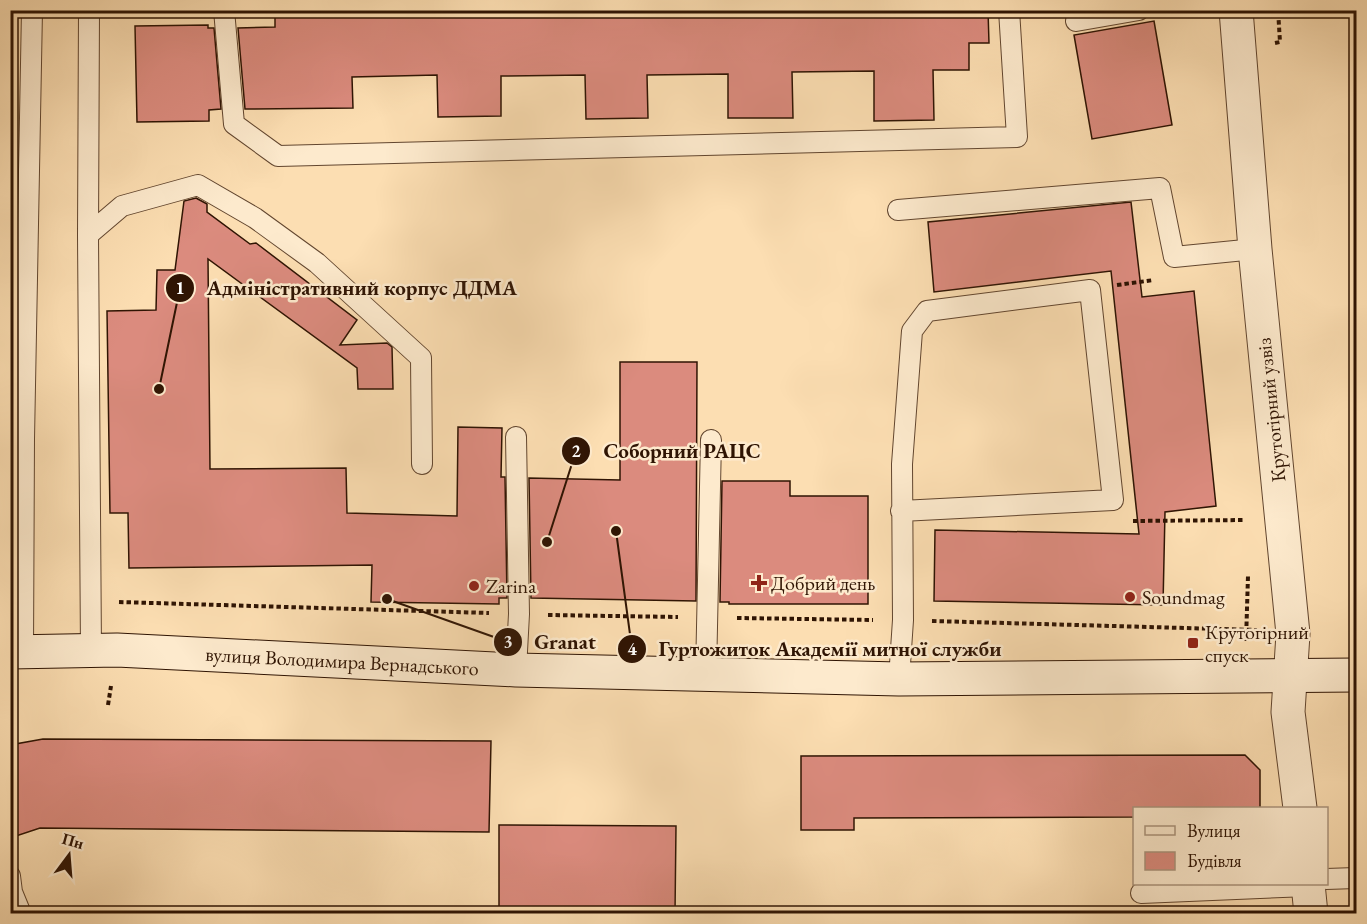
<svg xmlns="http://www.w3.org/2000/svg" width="1367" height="924" viewBox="0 0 1367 924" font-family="'EB Garamond',serif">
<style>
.building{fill:#db8b7e;stroke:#2f1403;stroke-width:1.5}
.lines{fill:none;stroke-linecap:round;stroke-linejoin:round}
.lane-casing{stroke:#62462f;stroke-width:22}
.street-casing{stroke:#62462f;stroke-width:35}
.secondary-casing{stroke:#2f1403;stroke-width:35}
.path{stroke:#2f1403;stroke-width:4;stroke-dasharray:4.5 3;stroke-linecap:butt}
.lane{stroke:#fdeacd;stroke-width:20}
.street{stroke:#fdeacd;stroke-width:33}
.secondary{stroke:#fdeacd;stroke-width:33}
.poi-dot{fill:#8f2418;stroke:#fdeacd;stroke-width:2}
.labels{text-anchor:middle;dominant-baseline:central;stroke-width:5;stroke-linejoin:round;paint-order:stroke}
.street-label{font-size:20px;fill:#2f1403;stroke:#fdeacd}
.poi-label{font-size:20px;fill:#2f1403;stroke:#fdeacd;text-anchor:start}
.leader{fill:none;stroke:#2f1403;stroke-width:2}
.callout-dot{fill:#2f1403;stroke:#fdeacd;stroke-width:2}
.mark-label{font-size:18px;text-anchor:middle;font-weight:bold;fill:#fff}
.callout-label{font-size:21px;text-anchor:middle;font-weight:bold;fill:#2f1403;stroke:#fdeacd;stroke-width:5;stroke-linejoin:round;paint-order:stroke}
</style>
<rect width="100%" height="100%" fill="#fcdeb2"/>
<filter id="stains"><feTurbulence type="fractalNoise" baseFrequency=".00333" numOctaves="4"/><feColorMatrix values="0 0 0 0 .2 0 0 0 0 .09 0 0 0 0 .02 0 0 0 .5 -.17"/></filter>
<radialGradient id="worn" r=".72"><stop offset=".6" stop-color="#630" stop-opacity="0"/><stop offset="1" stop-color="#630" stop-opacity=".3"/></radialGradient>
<!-- building -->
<path class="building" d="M275,10h713l1,33h-20v27h-36l1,50 -60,1v-50l-82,1 1,46h-65v-44l-81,1 1,43 -62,1 -1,-44 -84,1v40l-63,1 -1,-42 -85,2 1,31 -108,1 -7,-81 37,-1z
M1154,21l18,104 -80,14 -18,-104z
M208,25v3h6l7,81 -12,1v11l-72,1 -2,-96z
M196,198l11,6v8l43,32 6,-1 101,77 -17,25 47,-2 5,4 1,42h-35l-1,-21 -149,-109 2,210 136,-1 1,45 110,3 1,-89 44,1 -1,49h4l2,121h-8v6l-128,-2 1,-37 -243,3 -1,-55h-18l-3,-202 49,-1 1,-40h18l9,-69z
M1131,202l11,95 52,-6 22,215 -51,6 -2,93 -229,-4 1,-71 204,4 -28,-263 -177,21 -6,-70z
M620,362h77l-1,239 -165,-3 -2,-120 91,2z
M722,481h68v15h78v108h-139v-2h-9z
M43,739l448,2 -2,91 -449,-4 -30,10v-93z
M1245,755l15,15v38h-126v9l-280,1v12h-53v-74z
M499,825l177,1 -1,88 -176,-3z"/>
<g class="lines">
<defs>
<path id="lane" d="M89,10l-1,225 3,416
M224,10l10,114 44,32 739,-19 -8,-127
M1076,21l63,-11
M898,210l262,-22 14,69 81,-8
M88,235l34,-29 76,-21 57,33 62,45 104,95 1,106
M23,651l1,-212 8,-429
M516,670l3,-56 -3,-177
M706,674l5,-234
M899,679l4,-59 -1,-156 10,-133 15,-20 163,-21 23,210 -212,11
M10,876l2,16 9,22
M1326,879l30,-1
M1141,893l167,-7"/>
<path id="street" d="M1236,10l19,239 38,385 -5,78 12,96
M1308,884l3,30"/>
<path id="secondary" d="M10,652l107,-2 399,20 383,9 457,-4"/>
</defs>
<!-- lane casing -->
<use href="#lane" class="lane-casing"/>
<!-- street casing -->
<use href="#street" class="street-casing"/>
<!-- secondary casing -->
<use href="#secondary" class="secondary-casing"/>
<!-- path -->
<path class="path" d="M1275,43l5,-1 -2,-32
M1117,285l37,-5
M1133,521l112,-1
M119,602l370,11
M548,615l130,2
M737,618l136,2
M932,621l325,9
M1246,641l2,-65
M108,705l3,-19"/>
<!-- lane -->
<use href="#lane" class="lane"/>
<!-- street -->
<use href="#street" class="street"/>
<!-- secondary -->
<use href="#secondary" class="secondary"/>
</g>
<!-- markers -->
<g class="poi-dot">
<path d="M756 574h6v6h6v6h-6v6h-6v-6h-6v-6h6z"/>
<circle cx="474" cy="586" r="6"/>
<circle cx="1130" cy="597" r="6"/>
<rect x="1187" y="637" width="12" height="12" rx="3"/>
</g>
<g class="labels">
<!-- street labels -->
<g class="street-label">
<text transform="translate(1271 410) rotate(-96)">Крутогірний узвіз</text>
<text transform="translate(342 661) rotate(3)">вулиця Володимира Вернадського</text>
</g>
<!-- poi labels -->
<g class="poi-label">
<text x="771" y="583">Добрий день</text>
<text x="486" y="586">Zarina</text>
<text x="1142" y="597">Soundmag</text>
<text x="1205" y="632">Крутогірний<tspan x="1205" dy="23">спуск</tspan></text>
</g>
</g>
<!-- callouts -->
<path class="leader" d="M159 389L180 288M547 542L576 451M387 599L508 642M616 531L632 649"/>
<g class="callout-dot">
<circle cx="159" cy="389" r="6"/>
<circle cx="547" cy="542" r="6"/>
<circle cx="387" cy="599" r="6"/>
<circle cx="616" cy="531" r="6"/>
<circle cx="180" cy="288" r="15"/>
<circle cx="576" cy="451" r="15"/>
<circle cx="508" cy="642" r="15"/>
<circle cx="632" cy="649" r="15"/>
</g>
<g class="mark-label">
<text x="180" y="294">1</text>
<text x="576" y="457">2</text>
<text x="508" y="648">3</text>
<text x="632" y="655">4</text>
</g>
<g class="callout-label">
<text x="362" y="295">Адміністративний корпус ДДМА</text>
<text x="682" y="458">Соборний РАЦС</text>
<text x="565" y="649">Granat</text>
<text x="830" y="656">Гуртожиток Академії митної служби</text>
</g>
<!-- margin -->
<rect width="1367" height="924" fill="none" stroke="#fcdeb2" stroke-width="36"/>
<rect x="12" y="12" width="1343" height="900" fill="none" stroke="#2f1403" stroke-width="3"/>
<rect x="18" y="18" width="1331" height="888" fill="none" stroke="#2f1403" stroke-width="1.5"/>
<!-- legend -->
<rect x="1133" y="807" width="195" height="78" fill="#fdeacd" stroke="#ab947c" stroke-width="1.5"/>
<rect x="1145" y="826" width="30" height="9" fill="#fdeacd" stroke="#ab947c" stroke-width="1.5"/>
<text x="1187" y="837" font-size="18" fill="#2f1403">Вулиця</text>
<rect x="1145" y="852" width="30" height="18" fill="#db8b7e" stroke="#ab947c" stroke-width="1.5"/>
<text x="1187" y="867" font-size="18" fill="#2f1403">Будівля</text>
<!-- north arrow -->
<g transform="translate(69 855) rotate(16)" stroke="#fdeacd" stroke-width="4.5" paint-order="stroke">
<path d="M0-4.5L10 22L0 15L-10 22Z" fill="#2f1403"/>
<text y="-9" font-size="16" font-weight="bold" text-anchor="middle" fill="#2f1403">Пн</text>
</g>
<rect width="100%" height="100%" filter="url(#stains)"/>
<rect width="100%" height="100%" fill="url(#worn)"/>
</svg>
